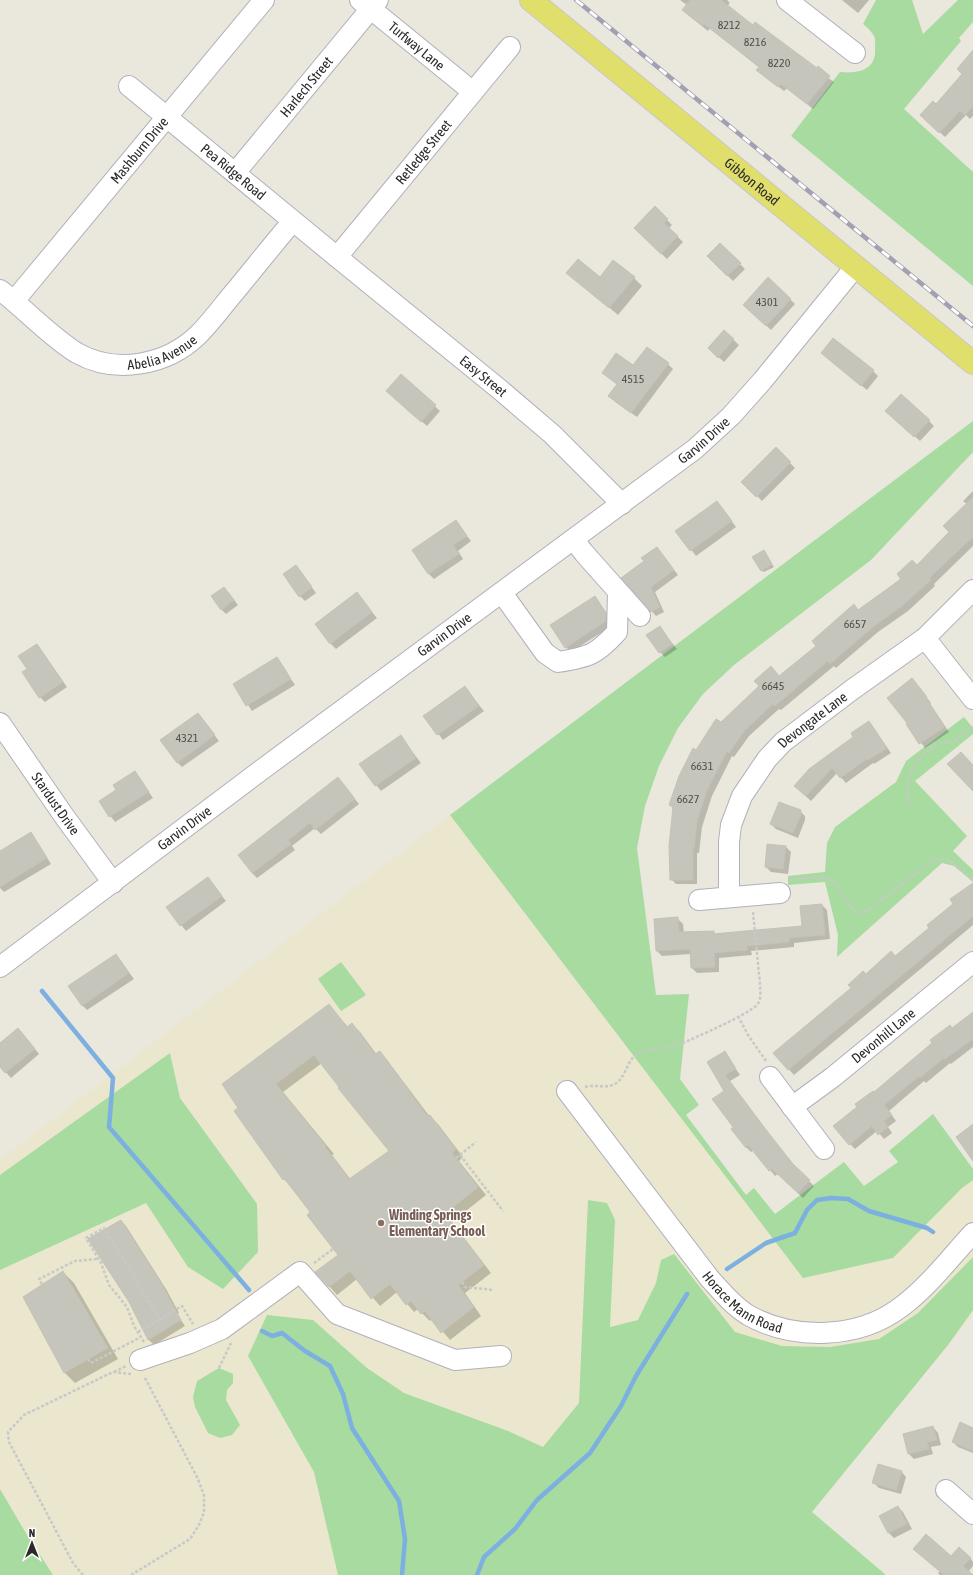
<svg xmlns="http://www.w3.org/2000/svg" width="973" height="1575" viewBox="0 0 973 1575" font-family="'Asap Condensed',sans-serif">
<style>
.education{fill:#eae7ce}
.green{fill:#a7db9f}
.shadow{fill:#0003;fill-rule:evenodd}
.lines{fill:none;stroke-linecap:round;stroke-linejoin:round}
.stream{stroke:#7bb0e1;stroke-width:4.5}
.building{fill:#c6c5bb;stroke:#c5c3b7;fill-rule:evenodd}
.minor-casing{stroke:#b1b0bc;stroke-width:22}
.major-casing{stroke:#c8c8c8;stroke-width:24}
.path{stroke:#c8c8c8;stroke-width:2.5;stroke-dasharray:3 2;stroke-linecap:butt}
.minor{stroke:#fff;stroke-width:20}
.major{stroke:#e1df6b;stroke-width:22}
.rail-casing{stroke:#a2a0b2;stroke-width:4.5}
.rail{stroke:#fff;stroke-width:3;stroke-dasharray:9;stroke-linecap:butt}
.education-dot{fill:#8d6e63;stroke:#fff;stroke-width:1.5}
.labels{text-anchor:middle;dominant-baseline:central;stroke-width:3;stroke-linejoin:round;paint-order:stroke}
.number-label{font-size:12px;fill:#51514e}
.street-label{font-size:14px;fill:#2a2a2a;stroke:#fff}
.education-label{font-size:14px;font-weight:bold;fill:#785e54;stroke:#fff;text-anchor:start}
</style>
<rect width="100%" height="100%" fill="#eae7dd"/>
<!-- education -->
<path class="education" d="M450,815l353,463 159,-90 11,-8v135l-214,260h-759v-415z"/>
<!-- green -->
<path class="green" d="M876,0h36l11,34 35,-34h15v22l-14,16 2,3 -57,68 69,63v114l-182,-150 49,-64c18,2 37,-2 35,-24 0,-4 1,-9 -1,-12 -3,-5 -7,-9 -11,-12z
M973,421v31l-102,108 -137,105 -31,29 -25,34 -19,38 -14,40 -8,42 19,147 33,-1 -9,85 19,26 -13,10 60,80 8,-7 21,26 69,-52 20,24 34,-24 -9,-11 44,-37 40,55v11l-11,8 -69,70 -90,20 -353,-463z
M964,717l9,11v6l-58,47 52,55 -14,15 20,19v12l-19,-16 -12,-3 -105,94 1,-22 -13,-53 -37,3v-9l37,-4 2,-29 8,-16 61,-45 10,-21z
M341,962l25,33 -25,16 -23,-32z
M170,1053l10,45 77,106 1,48 -35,37 -35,-22 -42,-64 -146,67v-95z
M588,1200l19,3 8,17 -5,107 28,-7 18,-37 5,-23 13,-6 61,78 47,14 48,1 49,-8 39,-26 55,-56v53l-25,35 -136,167 74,63h-548l-24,-103 -66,-116 19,-41 46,5 54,48 37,25 104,38 35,16 36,-44z
M219,1368l14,6v9l-6,7 -1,10 14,25 -8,10 -12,3 -12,-5 -13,-26 -2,-10 4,-16z
M0,1489l24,41 29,45h-53z"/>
<!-- shadow -->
<path class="shadow" d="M680,0h47l3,3 -3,3 26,20 81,56 -21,27 -26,-21 -3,3 -21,-16 -3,-7 -19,-15 -31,-25 -2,3 -20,-16 -1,-10z
M842,0h27l-11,13z
M973,60v56l-3,3 -4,-4 -21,22 -24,-22 15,-10 27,-31z
M655,208l17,17 -3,3 14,14 -16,17 -32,-31z
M720,244l25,25 -12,12 -25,-25z
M568,273l32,5h34l8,8 -24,29z
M768,278l27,26 -24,26 -21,-20z
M724,331l15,14 -15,17 -10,-9z
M827,358l46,13 5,5 -11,14z
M668,364l5,5 -36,48 -23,-16 4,-16 -15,-12 30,-6z
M401,376l39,35 -13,15 -35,-30z
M892,416l37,5 5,5 -14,15z
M776,449l19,19 -33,33 -19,-19z
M973,491v55l-39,38 1,2 -27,25 -30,21 -42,36 -2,-2 -53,44 -2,-1 -30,27 -15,21 -2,-1 -20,40 -10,31 -3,26h-2v31h-21l-5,-5 3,-70 -4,-4 26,-54 25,-28 97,-76 36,-41 5,5 58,-45 34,-34 16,-28 -4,-3z
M717,502l19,25 -40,29 -19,-25z
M456,522l15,19 -13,10 5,8 -29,20 -5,-5z
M764,551l10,16 -10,5 -3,-2z
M661,553l17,22 -23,17 9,20 -8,4 -33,-38z
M296,566l20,27 -11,8 -5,-5z
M229,593l9,12 -12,9 -5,-5z
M357,594l20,24 -41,31 -6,-6z
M595,597l16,22 -1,8 -39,25 -5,-5z
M659,627l18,22 -12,8 -5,-5z
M37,645l30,42 -22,15 -5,-5z
M277,658l18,27 -43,26 -18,-27z
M917,685l14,18 -1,1 19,28 -24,16 -18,-24z
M465,688l19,23 -41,29 -18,-24z
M198,714l21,27 -37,26 -5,-5z
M869,722l22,31 -17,11 -1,-1 -27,20 -9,-10 -26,28 -11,-10z
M401,737l20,26 -40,28 -5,-6z
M135,772l18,26 -38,24 -15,-20 18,-12z
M338,779l21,25 -38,30 -6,-6 -23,18 3,4 -38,28 -5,-5z
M800,811l5,5v4l-7,18 -22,-9 -5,-5z
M31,833l20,31 -47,28 -4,-4v-36z
M786,847l5,5 -3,22 -17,-2 -5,-5z
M208,878l18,23 -40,30 -18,-23z
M973,891v34l-179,150 -19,-21 91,-79 30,-18z
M822,905l5,5 3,29 -36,4v4l-43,4 1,4 -33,3v14l-22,1 -5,-5 -1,-14 -29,2 -5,-5 21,-32 5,5 1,9 29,-1 3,2 87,-8z
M116,955l18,24 -47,31 -5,-5z
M329,1006l19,21 4,-3 8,8 17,23 2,-3 8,8 43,57 8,7 25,33 -4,4 27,34 -34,27 39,51 -26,20 16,23 -31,24 -18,-21 -2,2 -12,-12 -4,3 -17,-20 -17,14 -23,-27 -20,16 -7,-8 -13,-15 22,-17 -27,-42 -28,-34 -44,-71zM322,1063l68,88 -39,29 -19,-25 2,-1 -51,-62z
M973,1014v33l-22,17 -1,-1 -24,20 -2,-2 -35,30 7,10 -8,6 4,6 -8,6 -7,-8 -22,18 -5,-5 24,-51z
M23,1034l16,20 -28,24 -11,-12v-22z
M725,1053l15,22 -10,6 41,57 26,31 17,17 -11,12 -25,-24 -3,2 -21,-26 -3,2 -5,-5 -12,-20 -9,-36z
M121,1221l5,5 40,63 13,24 -2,1 8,12 -31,19 -5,-5 -19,-38z
M63,1272l11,11 44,76 -43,24 -11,-11z
M933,1427l5,6 3,12 -10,2 2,7 -19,5 -5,-5z
M973,1429v24l-15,-6 -5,-5z
M901,1471l5,6 -5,17 -22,-6 -6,-6z
M898,1507l5,5 9,17 -18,9 -5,-5 -9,-17z
M951,1557l19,1 3,4v4l-5,6 3,3h-31l-2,-2z"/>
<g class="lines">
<!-- stream -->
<path class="stream" d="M42,991l71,87 -4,49 140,163
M727,1269l39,-26 29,-10 12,-23 10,-10 14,-2 17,1 21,12 58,17 6,4
M262,1331l10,5 10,-3 23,18 25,15 13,28 9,34 47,73 6,38 -3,36
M477,1575l7,-18 31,-28 22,-29 53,-47 31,-47 15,-30 51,-82"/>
</g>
<!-- building -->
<path class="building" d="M690,0h31l32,25 2,-3 62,46 1,-2 12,10 -23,28 -26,-20 -3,3 -22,-17 3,-3 -24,-19 -31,-24 -1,2 -21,-16z
M973,50v56l-8,9 -5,-4 -21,22 -19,-18 13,-14 3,3 26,-30 -5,-5z
M655,206l13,13 -4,4 14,13 -17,18 -27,-26z
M720,243l21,20 -14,13 -20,-20z
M578,259l22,18 13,-17 22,17 -26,31 -43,-35z
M768,277l23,22 -25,27 -23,-21z
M724,330l10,9 -16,19 -10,-10z
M833,338l41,32 -13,16 -40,-33z
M647,347l22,16 -38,50 -23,-17 9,-12 -15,-11 14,-20 17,12z
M401,374l35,31 -15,17 -35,-31z
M901,394l29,26 -16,17 -29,-26z
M776,447l15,15 -35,35 -15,-15z
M973,497v40l-44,41 2,2 -29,26 -29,21 -43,37 -2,-3 -53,45 -2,-2 -29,27 -15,22 -2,-2 -20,39 -10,31 -3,27h-1v32h-23l-1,-34 4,-39 -4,-2 10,-29 14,-28 3,2 20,-31 5,3 38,-36 -5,-5 17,-15 8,10 37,-30 -4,-5 42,-37 4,6 43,-31 -4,-5 15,-14 5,5 32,-33 -6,-6z
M717,501l15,20 -42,30 -15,-20z
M456,520l11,16 -14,9 6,9 -31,20 -16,-24z
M657,547l17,23 -23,17 9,20 -10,5 -29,-34 23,-17 -3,-3z
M764,550l8,14 -11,7 -9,-14z
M296,565l16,22 -13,10 -16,-23z
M224,587l10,13 -13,10 -10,-14z
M357,592l15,20 -42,32 -15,-20z
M595,596l11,17v8l-41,27 -15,-23z
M660,626l12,18 -13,9 -13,-18z
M37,644l26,38 -24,16 -17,-26 5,-3 -9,-13z
M277,657l14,22 -45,27 -13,-22z
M912,678l15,19 -1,1 19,29 -26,17 -13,-20 1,-1 -20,-25z
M465,686l14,20 -42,29 -14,-19z
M198,713l17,22 -38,28 -17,-23z
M869,721l18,27 -19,12 -1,-1 -27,19 -8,-10 -26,28 -12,-10 15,-17 44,-32 -2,-4z
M401,735l15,23 -41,28 -16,-22z
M961,752l12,13v26l-26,-27z
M135,771l14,21 -40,25 -10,-16 17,-11 -3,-5z
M338,777l17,22 -40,31 -5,-7 -22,17 3,4 -39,29 -14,-18z
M779,802l22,8v5l-8,18 -23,-9z
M31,832l16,26 -47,29v-36z
M767,844l19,2 -3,23 -18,-2z
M208,877l14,19 -42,30 -14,-19z
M973,883v33l-185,154 -15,-17 78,-65 -3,-3 15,-14 3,3 25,-23 4,5 34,-28 -2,-3 26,-21 -3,-5z
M822,904l3,31 -36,3v4l-42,4v4l-33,3 1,14 -24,1 -1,-19 -34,2 -2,-32 24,-2 1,15 35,-1v3l31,-3 57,-5 -2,-20z
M116,954l13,19 -47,33 -14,-20z
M329,1004l18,23 5,-4 23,31 5,-3 48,66 2,-2 26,34 -4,4 26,34 -33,27 39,51 -26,20 16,22 -33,26 -16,-22 -4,3 -10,-13 -5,4 -16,-21 -19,15 -21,-28 -21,16 -14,-15 23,-17 -31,-40 3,-3 -25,-33 -2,1 -49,-69 4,-3 -16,-24zM314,1055l25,32 -1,1 51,63 -40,28 -24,-32 1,-1 -50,-62z
M973,1012v27l-28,20 -1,-1 -24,20 -1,-2 -35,29 8,10 -8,6 4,6 -10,8 -6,-9 -23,19 -16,-19 24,-19 -2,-3 18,-13 1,1 58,-49 -2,-3 20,-15 2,3z
M18,1028l17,21 -30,24 -5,-6v-24z
M725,1051l11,18 -11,6 42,56 26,33 17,16 -12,13 -26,-24 -3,2 -21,-26 -2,3 -15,-19 2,-2 -21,-28 12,-8 -17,-29z
M973,1124v37l-17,-24z
M121,1220l40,63 20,37 -33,20 -19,-38 -41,-63z
M63,1271l45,77 -44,25 -41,-76z
M960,1422l13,6v23l-21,-9z
M933,1426l4,14 -10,2 2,7 -21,5 -5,-20z
M878,1464l24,7 -6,19 -24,-7z
M898,1506l9,18 -19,9 -9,-17z
M926,1534l25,22 8,-9 12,11 -8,8 10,9h-29l-31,-26z"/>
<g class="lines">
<defs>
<g id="minor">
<path id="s1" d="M360,0l113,92"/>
<path d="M787,0l68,53"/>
<path id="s2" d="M129,86l208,171 161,131 54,46 70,70"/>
<path id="s3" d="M235,173l143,-173"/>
<path id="s4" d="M337,257l173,-210"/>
<path id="s5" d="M0,290c25,19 52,48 77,63 39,22 90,12 121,-18 14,-14 26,-31 39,-46 19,-23 37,-46 56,-68"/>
<path id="s6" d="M14,301l250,-301"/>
<path d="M574,540l10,13 56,63"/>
<path d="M502,593l43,60 13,9c31,-5 38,-7 59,-30l1,-40"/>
<path d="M925,638l48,61"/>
<path id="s7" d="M0,723l64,93 49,67"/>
<path id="s8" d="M729,897v-55l2,-17 11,-29 25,-37 16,-17 70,-53 72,-51 48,-48"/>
<path d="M699,900l81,-7"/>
<path id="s9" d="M0,967l260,-196 435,-322 36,-33 32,-36 93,-114"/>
<path d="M770,1077l54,72"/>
<path id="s10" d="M567,1091l143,188c12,13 23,27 38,36 46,26 111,24 153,-8 27,-20 49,-49 72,-74"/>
<path id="s11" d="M792,1107l41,-30 140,-115"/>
<path d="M140,1360l50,-17 32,-14 78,-57 37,42 118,46 46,-4"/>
<path d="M946,1490l27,24"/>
</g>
<g id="major">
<path id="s12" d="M531,0l442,363"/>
</g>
</defs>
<!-- minor casing -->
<use href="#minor" class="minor-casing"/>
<!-- major casing -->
<use href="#major" class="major-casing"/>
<!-- path -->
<path class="path" d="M909,805c-6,-27 4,-47 28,-60 6,-4 13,-2 18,-5 6,-4 12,-9 18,-14
M790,880c12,-1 27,-4 38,-1 17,5 20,44 40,31l65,-50 15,-1 25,20
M738,1016l10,19 18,26
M585,1087c10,-3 21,2 30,-3 12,-7 11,-25 24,-31 13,-6 28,-5 41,-9 15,-6 67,-29 77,-39 5,-6 3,-14 3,-21l-7,-72
M460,1155l43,56
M456,1158l20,-16
M314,1263l19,-14
M462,1282l3,5 28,3
M42,1284l-3,-5 36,-18 23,-2
M138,1332l44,-26 11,18
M144,1342l-10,-16 -7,-19 -18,-22 -8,-22 -15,-25 18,-10 56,91
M88,1359l3,4 50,-26
M219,1368l12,-25
M114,1372l12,-6
M83,1575l-10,-12 -64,-121 -1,-10 16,-17 89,-43 18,2
M131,1575l59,-36 9,-14 5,-13v-17l-7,-18 -53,-101"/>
<!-- minor -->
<use href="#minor" class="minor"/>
<!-- major -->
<use href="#major" class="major"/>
<defs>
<path id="rail" d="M576,0l397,326"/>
</defs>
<!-- rail casing -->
<use href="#rail" class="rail-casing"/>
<!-- rail -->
<use href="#rail" class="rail"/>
</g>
<!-- markers -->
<circle class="education-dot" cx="381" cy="1223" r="4"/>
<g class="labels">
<!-- number labels -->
<g class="number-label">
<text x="729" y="25">8212</text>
<text x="755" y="42">8216</text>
<text x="779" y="63">8220</text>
<text x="767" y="302">4301</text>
<text x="633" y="379">4515</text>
<text x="855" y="624">6657</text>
<text x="773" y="686">6645</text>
<text x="187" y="738">4321</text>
<text x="702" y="766">6631</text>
<text x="688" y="799">6627</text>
</g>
<!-- street labels -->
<g class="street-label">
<text stroke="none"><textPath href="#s1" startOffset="73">Turfway Lane</textPath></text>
<text stroke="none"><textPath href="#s3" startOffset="112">Harlech Street</textPath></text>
<text stroke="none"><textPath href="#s6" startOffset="196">Mashburn Drive</textPath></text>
<text stroke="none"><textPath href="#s4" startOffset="136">Retledge Street</textPath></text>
<text stroke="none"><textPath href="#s2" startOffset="135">Pea Ridge Road</textPath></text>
<text stroke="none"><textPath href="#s12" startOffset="286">Gibbon Road</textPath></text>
<text stroke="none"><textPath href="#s5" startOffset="189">Abelia Avenue</textPath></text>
<text stroke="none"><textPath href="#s2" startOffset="458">Easy Street</textPath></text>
<text stroke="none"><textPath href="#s9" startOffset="879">Garvin Drive</textPath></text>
<text stroke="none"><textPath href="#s9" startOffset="555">Garvin Drive</textPath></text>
<text stroke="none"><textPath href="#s8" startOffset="208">Devongate Lane</textPath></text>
<text stroke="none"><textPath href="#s7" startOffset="98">Stardust Drive</textPath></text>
<text stroke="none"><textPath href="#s9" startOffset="231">Garvin Drive</textPath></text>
<text stroke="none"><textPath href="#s11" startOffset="116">Devonhill Lane</textPath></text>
<text stroke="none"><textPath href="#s10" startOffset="277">Horace Mann Road</textPath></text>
</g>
<!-- education labels -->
<g class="education-label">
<text x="389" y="1215">Winding Springs<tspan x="389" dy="16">Elementary School</tspan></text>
</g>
</g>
<!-- north arrow -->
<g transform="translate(32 1543)" stroke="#ffffff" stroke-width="3" paint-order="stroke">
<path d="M0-3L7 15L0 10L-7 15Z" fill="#2a2a2a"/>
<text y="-6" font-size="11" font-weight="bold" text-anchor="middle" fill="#2a2a2a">N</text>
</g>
</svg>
